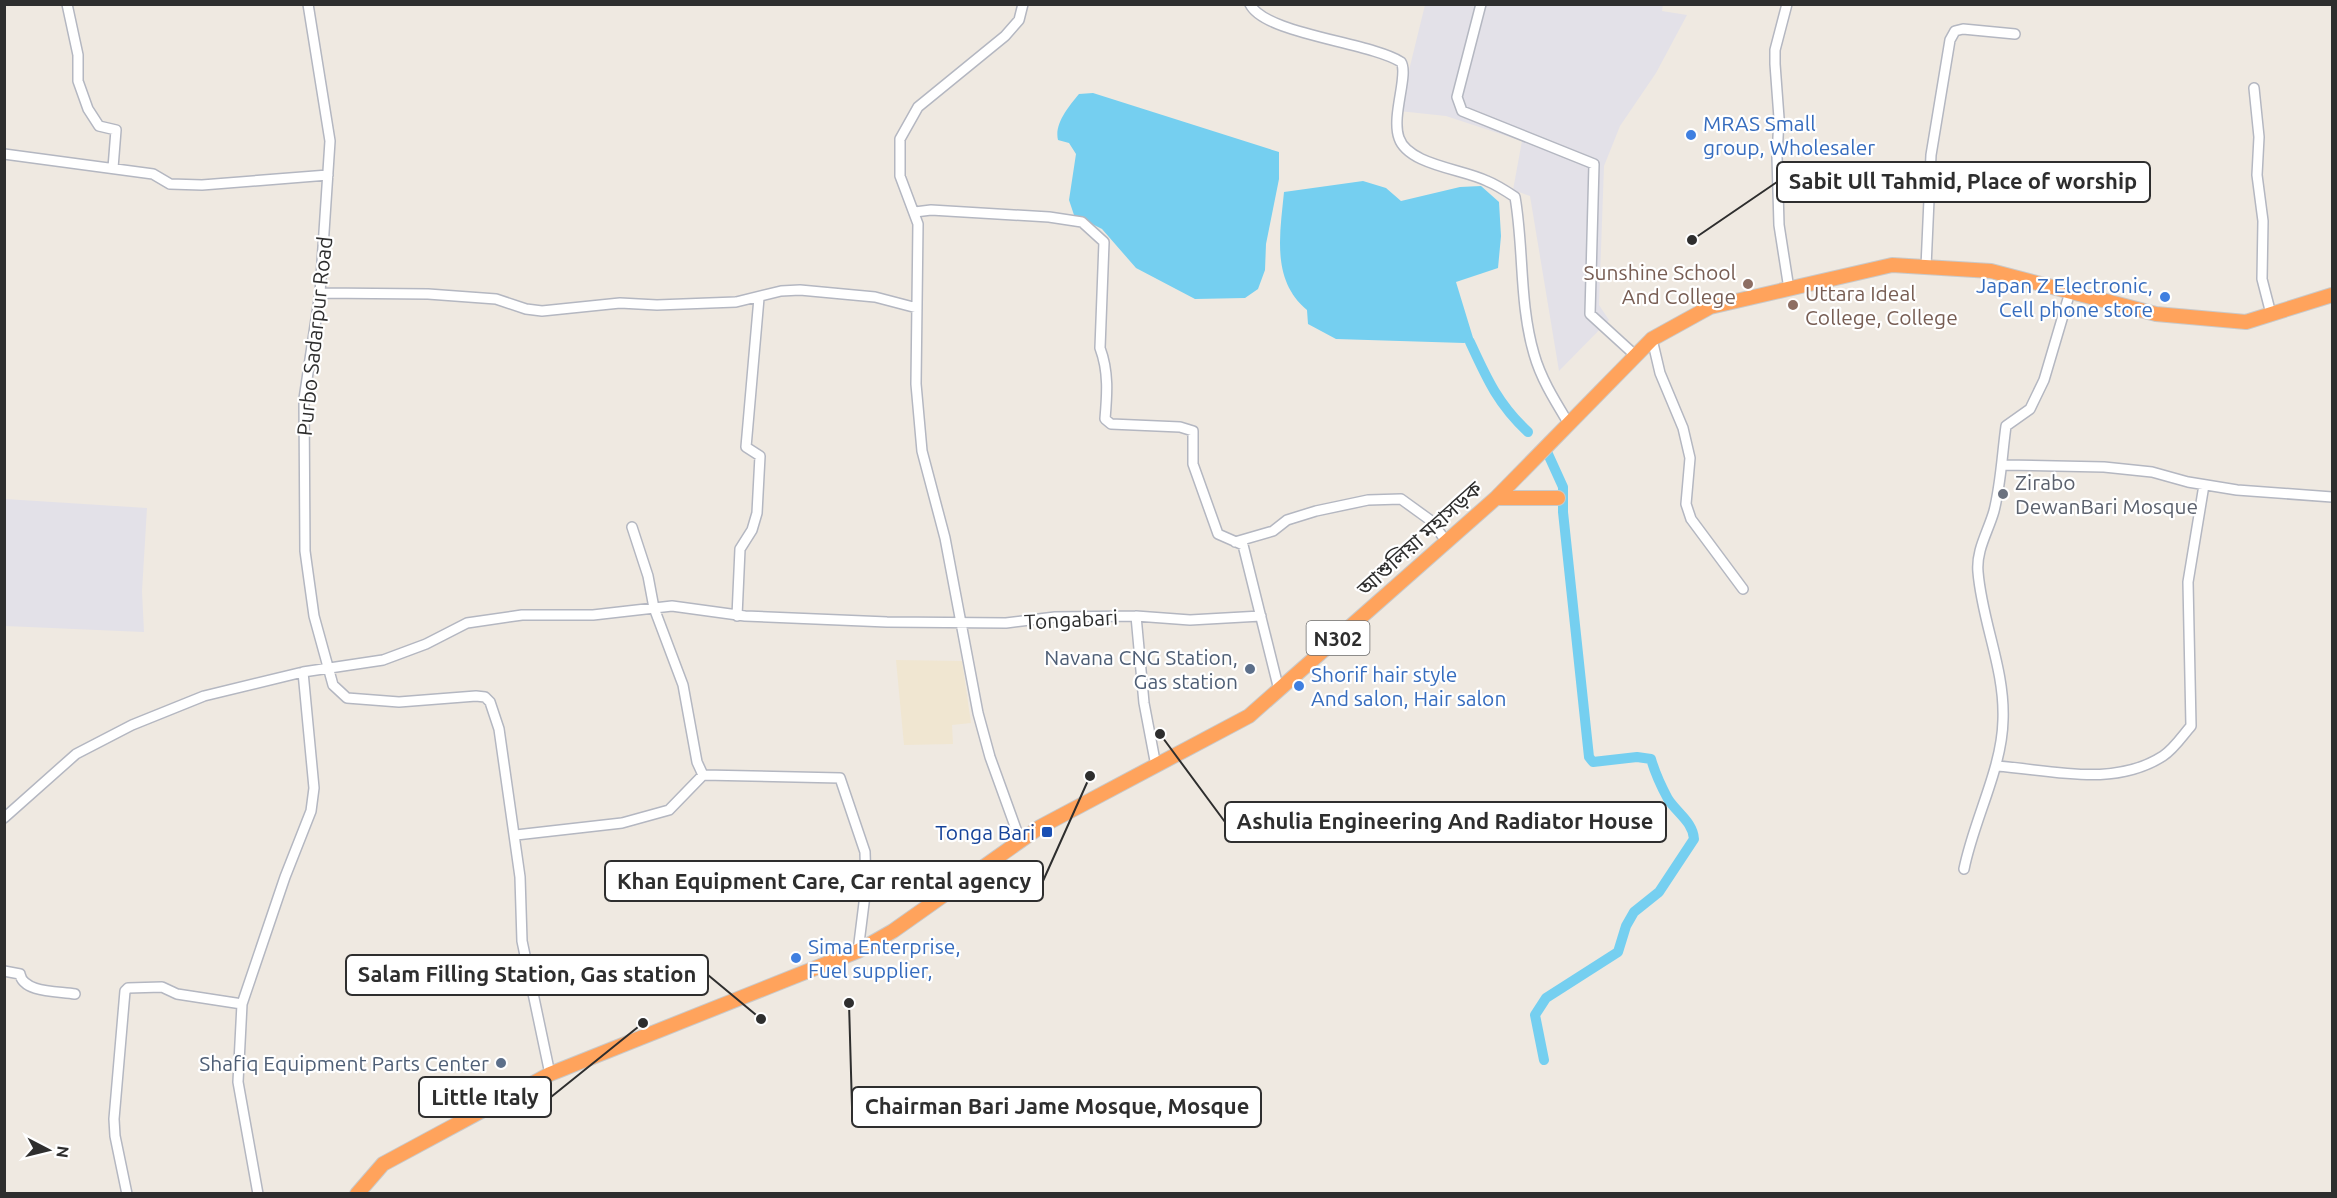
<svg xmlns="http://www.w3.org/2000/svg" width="2337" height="1198" viewBox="0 0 2337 1198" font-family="Ubuntu,'Noto Sans Bengali',sans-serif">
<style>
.industrial{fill:#e3e1e8}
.education{fill:#f0e6d1}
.water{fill:#75cff0}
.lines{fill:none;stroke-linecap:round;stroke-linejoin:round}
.canal{stroke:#75cff0;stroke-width:10}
.minor-casing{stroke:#b4b7c1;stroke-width:12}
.highway-casing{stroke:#c9c9c9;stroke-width:16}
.minor{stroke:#fff;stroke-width:9}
.highway{stroke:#ffa35c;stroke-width:14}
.shop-dot{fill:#3f7fe0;stroke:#fff;stroke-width:2}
.education-dot{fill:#8d6e63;stroke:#fff;stroke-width:2}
.worship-dot{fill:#6b7280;stroke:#fff;stroke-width:2}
.service-dot{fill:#5c6f8a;stroke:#fff;stroke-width:2}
.transit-dot{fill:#1a4fb4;stroke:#fff;stroke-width:2}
.labels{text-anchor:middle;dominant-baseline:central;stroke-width:4.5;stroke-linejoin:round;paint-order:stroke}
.shield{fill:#fff;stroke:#6d6d6d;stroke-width:1.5}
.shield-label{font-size:20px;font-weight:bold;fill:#2e2e2e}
.shop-label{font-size:21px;fill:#366cbe;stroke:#fff;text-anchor:start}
.education-label{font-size:21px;fill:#785e54;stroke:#fff;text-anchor:end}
.street-label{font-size:21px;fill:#2e2e2e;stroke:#fff}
.worship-label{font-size:21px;fill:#5b616d;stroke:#fff;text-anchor:start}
.service-label{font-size:21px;fill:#4e5e75;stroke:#fff;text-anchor:end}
.transit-label{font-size:21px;fill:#164399;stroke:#fff;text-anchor:end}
.leader{fill:none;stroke:#2e2e2e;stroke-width:2}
.callout-dot{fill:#2e2e2e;stroke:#fff;stroke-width:2}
.callout{fill:#fff;stroke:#2e2e2e;stroke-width:2}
.callout-label{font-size:22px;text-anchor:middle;font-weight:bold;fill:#2e2e2e}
</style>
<rect width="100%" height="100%" fill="#efe9e1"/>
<!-- industrial -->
<path class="industrial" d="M1663,4l-1,7 25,4 -31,58 -36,53 -16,40 -5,139 10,15 -50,51 -29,-175 -17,-6 9,-49 -76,-25 -47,-5 26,-106z
M5,499l142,9 -5,83 2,41 -139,-6z"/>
<!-- education -->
<path class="education" d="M896,660l66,1 9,62 -19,2 1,19 -49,1z"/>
<!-- water -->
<path class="water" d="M1093,93l186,59v27l-13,65 -1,26 -7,19 -13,9 -50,1 -59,-31 -34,-39 -28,-14 -5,-15 7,-46 -7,-11 -11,-3c-4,-16 11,-34 21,-46z
M1363,181l23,7 15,13 59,-14 21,-1 18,16 2,34 -3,32 -42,14 18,59 -10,2 -128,-4 -28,-15 -1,-14c-36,-30 -27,-76 -23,-118z"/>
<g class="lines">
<!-- canal -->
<path class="canal" d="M1470,342c17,37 28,62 58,90
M1544,1060l-9,-45 11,-17 72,-46 8,-26 8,-14 25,-20 35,-53c-1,-17 -17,-26 -26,-40 -7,-13 -13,-26 -17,-40l-14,-2 -44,5 -4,-5 -26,-245v-25l-15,-33"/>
<defs>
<path id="minor" d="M67,4l11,51v26l10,28 11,17 17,4 -3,38
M308,4l22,137 -10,152 -16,106 1,152 9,65 19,69 14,13 52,4 77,-6 9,1 5,5 9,27 21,148 2,64 28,133
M1250,4c14,30 119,38 151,58 8,12 -10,54 -2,76 9,27 64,31 88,43 10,4 19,10 28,16 9,51 4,106 19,157 7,25 21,47 35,70
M1481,4l-24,93 5,14 132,53 -4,150 46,42
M1787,4l-12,46v14l4,54 -2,39 2,68 10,64
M2254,88l5,49 -2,38 6,46 -1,58 9,35
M4,154l149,20 17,10 32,1 126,-10
M915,212l16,-2 118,7 33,5 22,20 -4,106c9,24 7,47 5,71l6,5 69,3 13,4v33l25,70 25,11 36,145
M1926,267l5,-112 19,-115 5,-9 8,-2 52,5
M320,293l108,1 68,5 30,10 16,2 78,-8 37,2 79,-3 45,-11 19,-1 75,7 42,11
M1652,339l8,34 23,55 7,30 -4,46 5,15 52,70
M2003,465l101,2 48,5 36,10 49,8 95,7
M632,527l16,49 6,32 29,77 14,77 6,13
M1235,542l38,-11 14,-11 29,-9 52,-11 33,-1 29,21 17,22
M737,616l3,-67 12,-19 5,-17 3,-57 -14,-9 13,-149
M1136,616l8,87 12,63
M1997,766c55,4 116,22 166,-10 11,-7 20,-21 28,-30l-3,-144 16,-97
M4,818l72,-64 56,-29 72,-29 99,-24 80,-12 43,-16 41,-21 55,-8h71l79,-9 73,10 142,6 119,1 49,-6 81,-1 54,4 71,-4
M516,835l106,-12 47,-13 34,-35 137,3 25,74 1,35 -8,64
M1020,840l-30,-83 -12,-44 -33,-175 -23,-87 -6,-67 2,-160 -18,-48v-37l18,-32 87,-71 14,-16 4,-16
M1964,869c10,-50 38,-100 39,-149 2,-51 -21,-98 -25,-148 -2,-22 10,-40 16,-61 7,-28 8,-56 12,-85l24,-17 14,-29 26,-88
M4,971l16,3c3,19 39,17 55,20
M127,1194l-12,-58 -1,-17 11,-128 3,-3 34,-1 15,7 65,10
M258,1194l-20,-112 4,-78 43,-127 26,-66 3,-23 -11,-116"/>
<path id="highway" d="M1496,498h62
M357,1194l26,-30 167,-90 308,-123 35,-20 147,-104 209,-111 247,-218 156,-159 58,-32 182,-42 99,6 165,43 90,8 86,-27"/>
</defs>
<!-- minor casing -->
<use href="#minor" class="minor-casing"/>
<!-- highway casing -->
<use href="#highway" class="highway-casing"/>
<!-- minor -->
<use href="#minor" class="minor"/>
<!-- highway -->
<use href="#highway" class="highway"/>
</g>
<!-- markers -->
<g class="shop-dot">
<circle cx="1691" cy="135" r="6"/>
<circle cx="2165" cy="297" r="6"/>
<circle cx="1299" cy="686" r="6"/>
<circle cx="796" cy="958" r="6"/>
</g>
<g class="education-dot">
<circle cx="1748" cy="284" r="6"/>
<circle cx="1793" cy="305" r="6"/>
</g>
<circle class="worship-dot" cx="2003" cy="494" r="6"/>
<g class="service-dot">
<circle cx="1250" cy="669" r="6"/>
<circle cx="501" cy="1063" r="6"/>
</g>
<rect class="transit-dot" x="1041" y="826" width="12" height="12" rx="3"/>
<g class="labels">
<!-- shield labels -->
<rect class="shield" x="1306.5" y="621" width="63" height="34" rx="4.5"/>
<g class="shield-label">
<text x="1338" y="638">N302</text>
</g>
<!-- shop labels -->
<g class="shop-label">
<text x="1703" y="123">MRAS Small<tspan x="1703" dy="24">group, Wholesaler</tspan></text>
<text x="2153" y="285" text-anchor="end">Japan Z Electronic,<tspan x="2153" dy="24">Cell phone store</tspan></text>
<text x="1311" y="674">Shorif hair style<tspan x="1311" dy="24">And salon, Hair salon</tspan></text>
<text x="808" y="946">Sima Enterprise,<tspan x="808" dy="24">Fuel supplier,</tspan></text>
</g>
<!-- education labels -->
<g class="education-label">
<text x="1736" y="272">Sunshine School<tspan x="1736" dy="24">And College</tspan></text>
<text x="1805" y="293" text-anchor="start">Uttara Ideal<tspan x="1805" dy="24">College, College</tspan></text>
</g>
<!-- street labels -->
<g class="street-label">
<text transform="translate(314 336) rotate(-84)">Purbo Sadarpur Road</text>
<text transform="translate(1419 538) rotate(-42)">আশুলিয়া মহাসড়ক</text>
<text transform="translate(1071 619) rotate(-3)">Tongabari</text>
</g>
<!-- worship labels -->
<g class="worship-label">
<text x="2015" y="482">Zirabo<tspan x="2015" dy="24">DewanBari Mosque</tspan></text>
</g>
<!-- service labels -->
<g class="service-label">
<text x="1238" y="657">Navana CNG Station,<tspan x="1238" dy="24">Gas station</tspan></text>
<text x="489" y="1063">Shafiq Equipment Parts Center</text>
</g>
<!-- transit labels -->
<g class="transit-label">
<text x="1035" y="832">Tonga Bari</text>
</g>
</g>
<!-- callouts -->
<path class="leader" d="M1692 240L1777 182M1160 734L1225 822M1090 776L1043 881M761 1019L708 975M643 1023L551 1097M849 1003L852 1107"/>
<g class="callout-dot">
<circle cx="1692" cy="240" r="6"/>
<circle cx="1160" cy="734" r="6"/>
<circle cx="1090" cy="776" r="6"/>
<circle cx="761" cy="1019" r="6"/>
<circle cx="643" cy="1023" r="6"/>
<circle cx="849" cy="1003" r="6"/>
</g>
<g class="callout">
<rect x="1777" y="162" width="373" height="40" rx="6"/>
<rect x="1225" y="802" width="441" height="40" rx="6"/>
<rect x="605" y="861" width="438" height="40" rx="6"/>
<rect x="346" y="955" width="362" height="40" rx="6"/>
<rect x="419" y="1077" width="132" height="40" rx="6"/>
<rect x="852" y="1087" width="409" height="40" rx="6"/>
</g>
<g class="callout-label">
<text x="1963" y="189">Sabit Ull Tahmid, Place of worship</text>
<text x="1445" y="829">Ashulia Engineering And Radiator House</text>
<text x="824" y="889">Khan Equipment Care, Car rental agency</text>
<text x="527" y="982">Salam Filling Station, Gas station</text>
<text x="485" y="1105">Little Italy</text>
<text x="1057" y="1114">Chairman Bari Jame Mosque, Mosque</text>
</g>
<!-- border -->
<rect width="2337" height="1198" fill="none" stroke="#2e2e2e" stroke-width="12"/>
<!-- north arrow -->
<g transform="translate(48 1150) rotate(97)" stroke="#ffffff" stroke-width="4.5" paint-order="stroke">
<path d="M0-4.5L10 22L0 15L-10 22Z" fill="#2e2e2e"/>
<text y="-9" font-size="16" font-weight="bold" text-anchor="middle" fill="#2e2e2e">N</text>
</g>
</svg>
